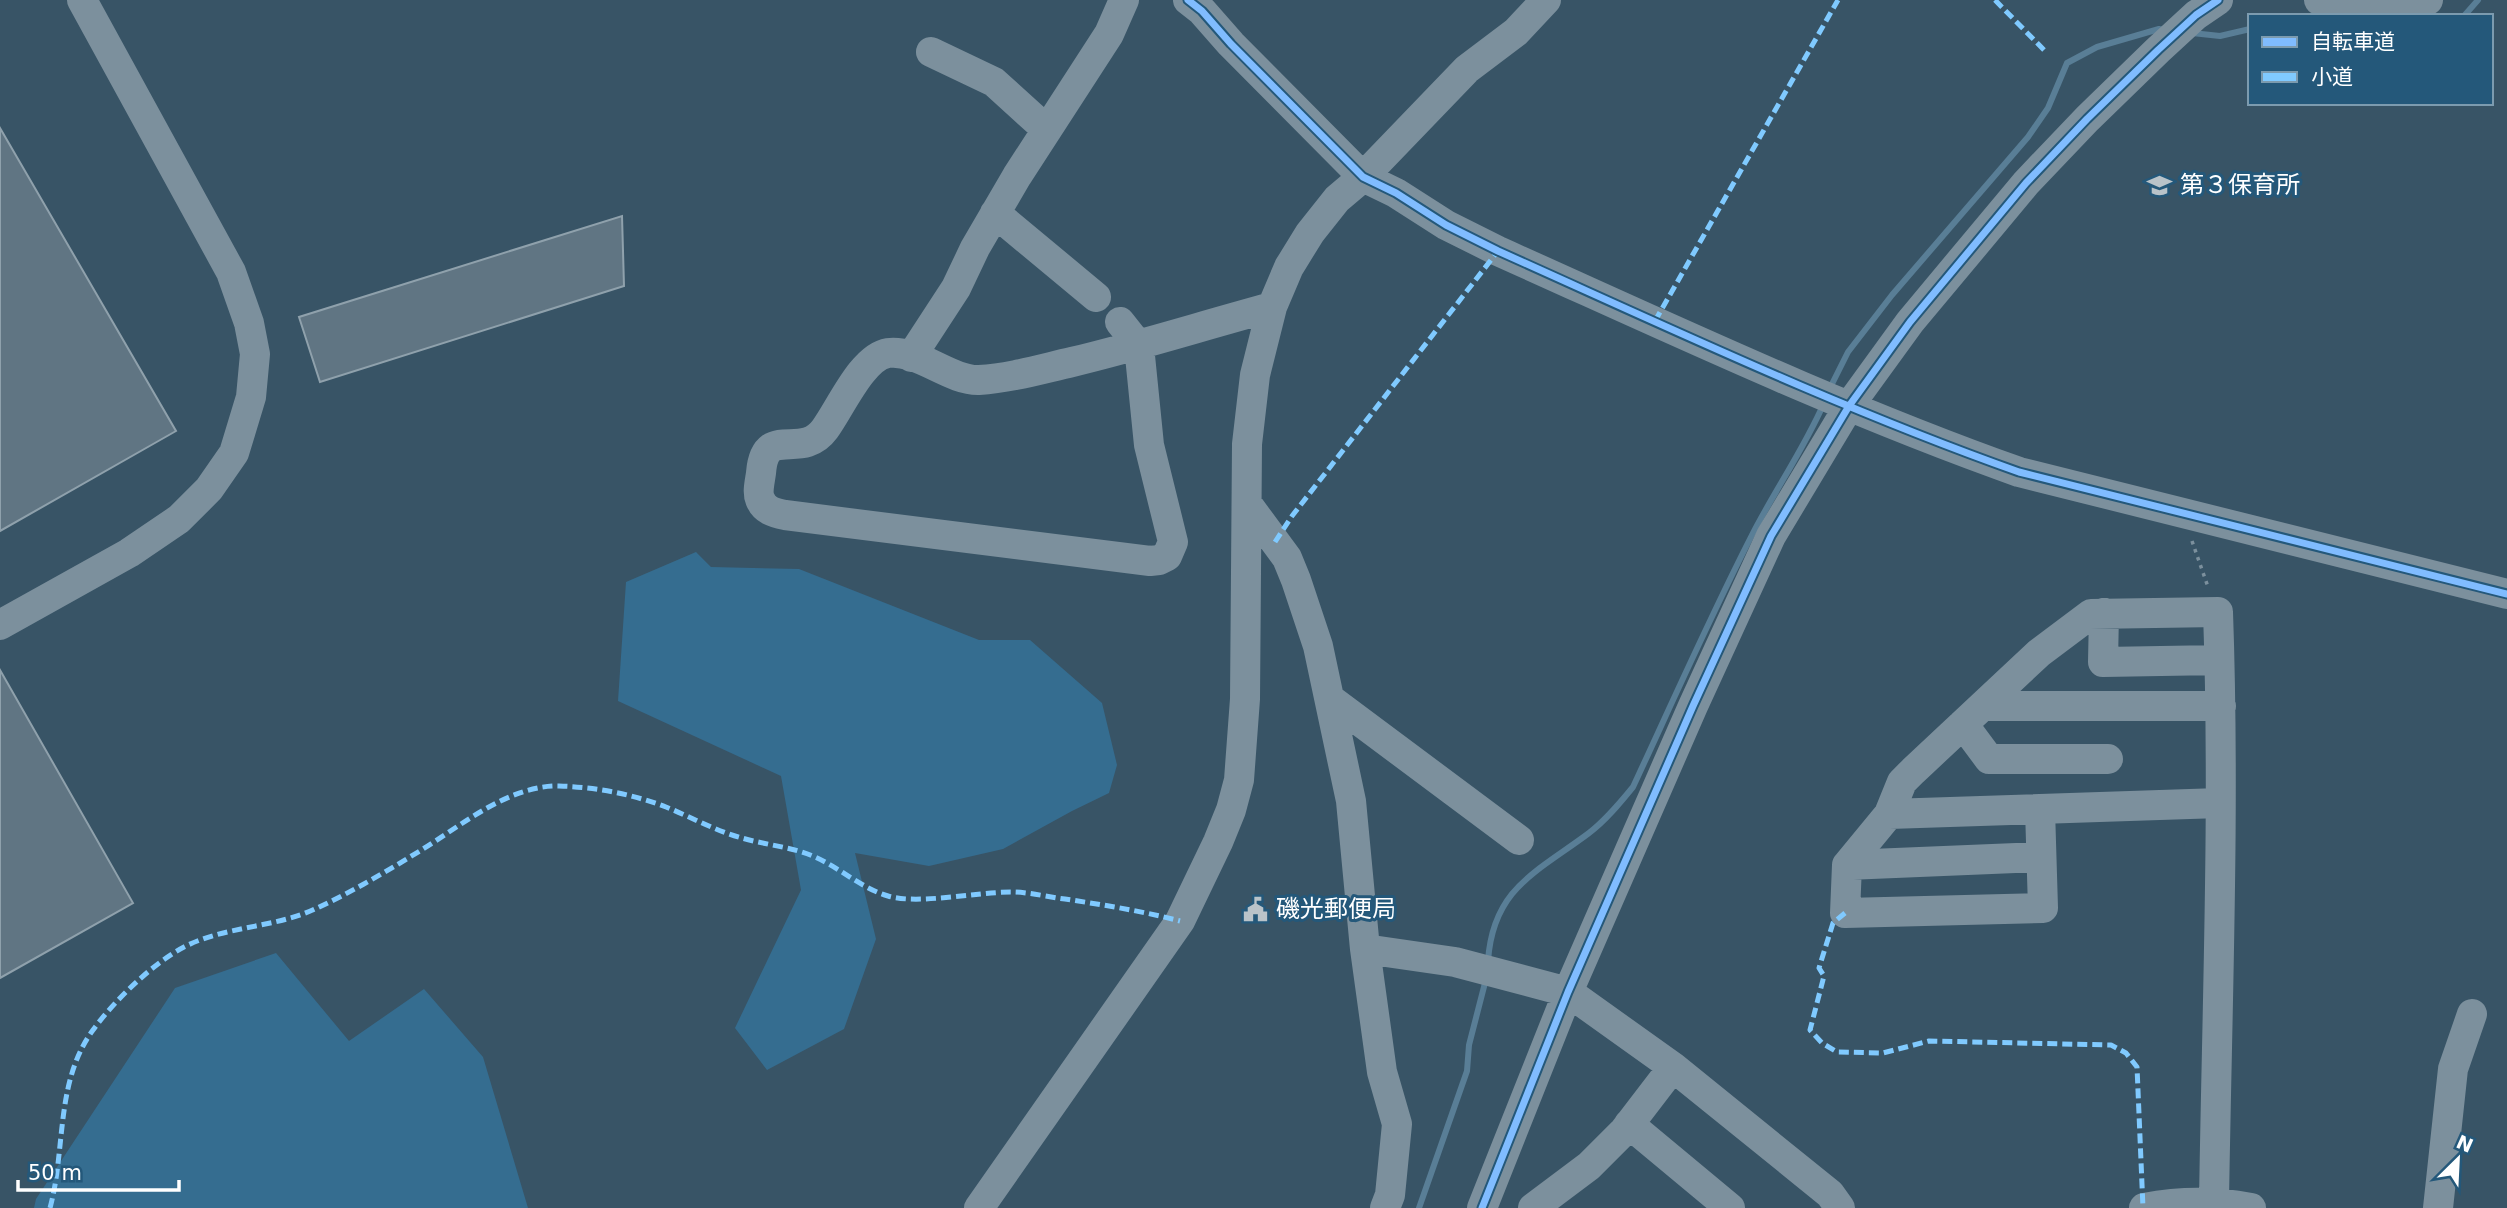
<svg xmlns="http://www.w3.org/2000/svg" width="2507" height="1208" viewBox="0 0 2507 1208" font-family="'DejaVu Sans','Noto Sans JP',sans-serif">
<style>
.green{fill:#356d90}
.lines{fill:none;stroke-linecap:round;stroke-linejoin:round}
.stream{stroke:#597e96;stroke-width:6}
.building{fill:#607583;stroke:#8fa1ac;stroke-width:2}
.path{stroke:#7c909d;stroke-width:3.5;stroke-dasharray:3.5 5;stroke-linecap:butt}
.minor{stroke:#7c909d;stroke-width:30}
.quiet{stroke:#80caff;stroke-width:5;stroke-dasharray:10 5;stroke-linecap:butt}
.cycleway-casing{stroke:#24587a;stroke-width:11}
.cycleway{stroke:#80bcff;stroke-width:7}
.labels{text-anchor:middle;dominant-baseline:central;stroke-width:6;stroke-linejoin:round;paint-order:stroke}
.poi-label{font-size:24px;fill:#fff;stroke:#24587a;text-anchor:start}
</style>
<rect width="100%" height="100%" fill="#385466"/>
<!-- green -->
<path class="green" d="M696,552l15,15 88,2 180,71h51l72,63 15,62 -8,28 -37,18 -69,38 -74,17 -74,-13 21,86 -32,90 -77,41 -32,-42 66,-138 -20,-114 -163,-75 8,-119z
M276,953l73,88 75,-52 59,68 45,151h-494l2,-9 139,-211z"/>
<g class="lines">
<!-- stream -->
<path class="stream" d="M2464,16l14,-16
M2192,33l28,3 30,-7
M1829,390l19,-38 44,-57 136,-158 20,-29 19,-45 30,-16 62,-18 5,1
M1488,961c5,-73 49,-89 101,-128 17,-13 31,-30 44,-46 39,-84 77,-170 119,-252 23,-45 52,-86 72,-132
M1419,1208l48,-137 2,-26 17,-66"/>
</g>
<!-- building -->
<path class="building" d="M0,128l176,303 -176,100z
M622,216l2,70 -304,96 -21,-65z
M0,670l133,233 -133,75z"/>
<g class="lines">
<!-- path -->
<path class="path" d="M2192,541l16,46"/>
<!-- minor -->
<path class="minor" d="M1188,0l14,11 29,33 132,133 33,16 50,32 52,26c172,77 343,158 521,221l488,122
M2319,0c44,9 66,16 109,0
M931,52l63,30 53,48
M995,213l101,84
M1120,322l19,24 10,99 24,97 -6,14 -8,4 -9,1 -365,-46c-11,-2 -21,-5 -25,-16 -3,-7 0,-18 1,-26 4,-51 40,-11 64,-44 15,-20 37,-72 63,-76 30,-4 62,28 91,27 32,-2 62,-11 93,-18 67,-16 133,-37 200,-55
M911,357l45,-69 19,-40 42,-72 92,-142 15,-34
M1248,505l39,53 9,22 22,66 33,155 14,148 17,123 15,52 -7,71 -5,13
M2104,613l-1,49 116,-2
M0,625l129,-72 50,-34 30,-30 25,-36 17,-56 4,-43 -6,-31 -18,-51 -149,-272
M1330,699l189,141
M1984,706h237
M1963,724l26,35h119
M1889,814l-42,51 -2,48 198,-5 -3,-99
M1847,865l194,-8
M1365,949l90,13 113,30 105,75 157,127 10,14
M1629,1124l101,84
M2214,1202c3,-197 11,-394 4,-590l-127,2 -52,39 -126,118 -11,11 -13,32 331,-11
M979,1208l201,-287 38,-79 13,-32 8,-30 6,-81 2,-255 8,-69 17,-68 17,-40 21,-34 27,-34 26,-22 104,-108 49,-37 30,-32
M1482,1208l86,-216 125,-286 78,-170 78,-130 61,-84 116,-139 61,-64 71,-69 38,-35 22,-15
M1533,1208l56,-42 35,-35 49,-64
M2144,1208c38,-7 69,-7 107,0
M2438,1208l15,-139 19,-55"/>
<!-- quiet -->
<path class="quiet" d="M1995,0l49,50
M1655,321l183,-321
M1275,542l17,-26 206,-265
M1845,913l-12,10 -14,45 5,8 -14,54 12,13 15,9 46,1 46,-12 182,4 15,8 11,14 6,141
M50,1208c16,-59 5,-126 43,-178 20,-28 60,-67 91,-83 41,-21 90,-19 131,-38 37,-17 74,-39 108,-60 40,-25 87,-64 136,-63 36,1 73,8 107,21 25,10 50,24 76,31 24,7 51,9 73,19 25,11 46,31 73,39 30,9 89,-4 123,-4 18,0 37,5 54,7 39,6 77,12 115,22"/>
<defs>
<path id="cycleway" d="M1188,0l14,11 29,33 132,133 33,16 50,32 52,26c172,77 343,158 521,221l488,122
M1482,1208l86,-216 125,-286 78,-170 78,-130 61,-84 116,-139 61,-64 71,-69 38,-35 22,-15"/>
</defs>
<!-- cycleway casing -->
<use href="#cycleway" class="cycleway-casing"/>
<!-- cycleway -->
<use href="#cycleway" class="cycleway"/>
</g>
<!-- icons -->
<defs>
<symbol id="school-bare" viewBox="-9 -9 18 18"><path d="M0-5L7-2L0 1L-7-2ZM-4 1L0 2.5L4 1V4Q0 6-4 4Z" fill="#b9c3c9" stroke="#24587a" stroke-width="2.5" paint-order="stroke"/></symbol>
<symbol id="civic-bare" viewBox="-9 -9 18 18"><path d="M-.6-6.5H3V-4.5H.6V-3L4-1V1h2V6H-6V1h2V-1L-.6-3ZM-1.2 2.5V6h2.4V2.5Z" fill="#b9c3c9" stroke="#24587a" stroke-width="2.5" paint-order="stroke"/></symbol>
</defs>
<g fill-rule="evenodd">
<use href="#school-bare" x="2142" y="168" width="35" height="35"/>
<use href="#civic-bare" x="1238" y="892" width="35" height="35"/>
</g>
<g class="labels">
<!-- poi labels -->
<g class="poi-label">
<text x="2180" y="185">第３保育所</text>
<text x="1276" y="909">磯光郵便局</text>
</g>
</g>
<!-- legend -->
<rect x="2248" y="14" width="245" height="91" fill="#24587a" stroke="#7c9baf" stroke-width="2"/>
<rect x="2262" y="37" width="35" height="10" fill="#80bcff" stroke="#7c9baf" stroke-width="2"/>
<text x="2311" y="49" font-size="21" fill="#ffffff">自転車道</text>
<rect x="2262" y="72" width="35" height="10" fill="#80caff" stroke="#7c9baf" stroke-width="2"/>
<text x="2311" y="84" font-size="21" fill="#ffffff">小道</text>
<!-- north arrow -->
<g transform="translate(2458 1159) rotate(24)" stroke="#24587a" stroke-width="5" paint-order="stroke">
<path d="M0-5L12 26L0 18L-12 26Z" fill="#ffffff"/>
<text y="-10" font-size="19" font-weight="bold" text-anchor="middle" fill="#ffffff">N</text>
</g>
<!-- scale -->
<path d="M18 1180v10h161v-10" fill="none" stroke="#ffffff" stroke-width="3.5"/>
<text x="28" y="1180" font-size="21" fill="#ffffff" stroke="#24587a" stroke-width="5" paint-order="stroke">50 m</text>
</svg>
